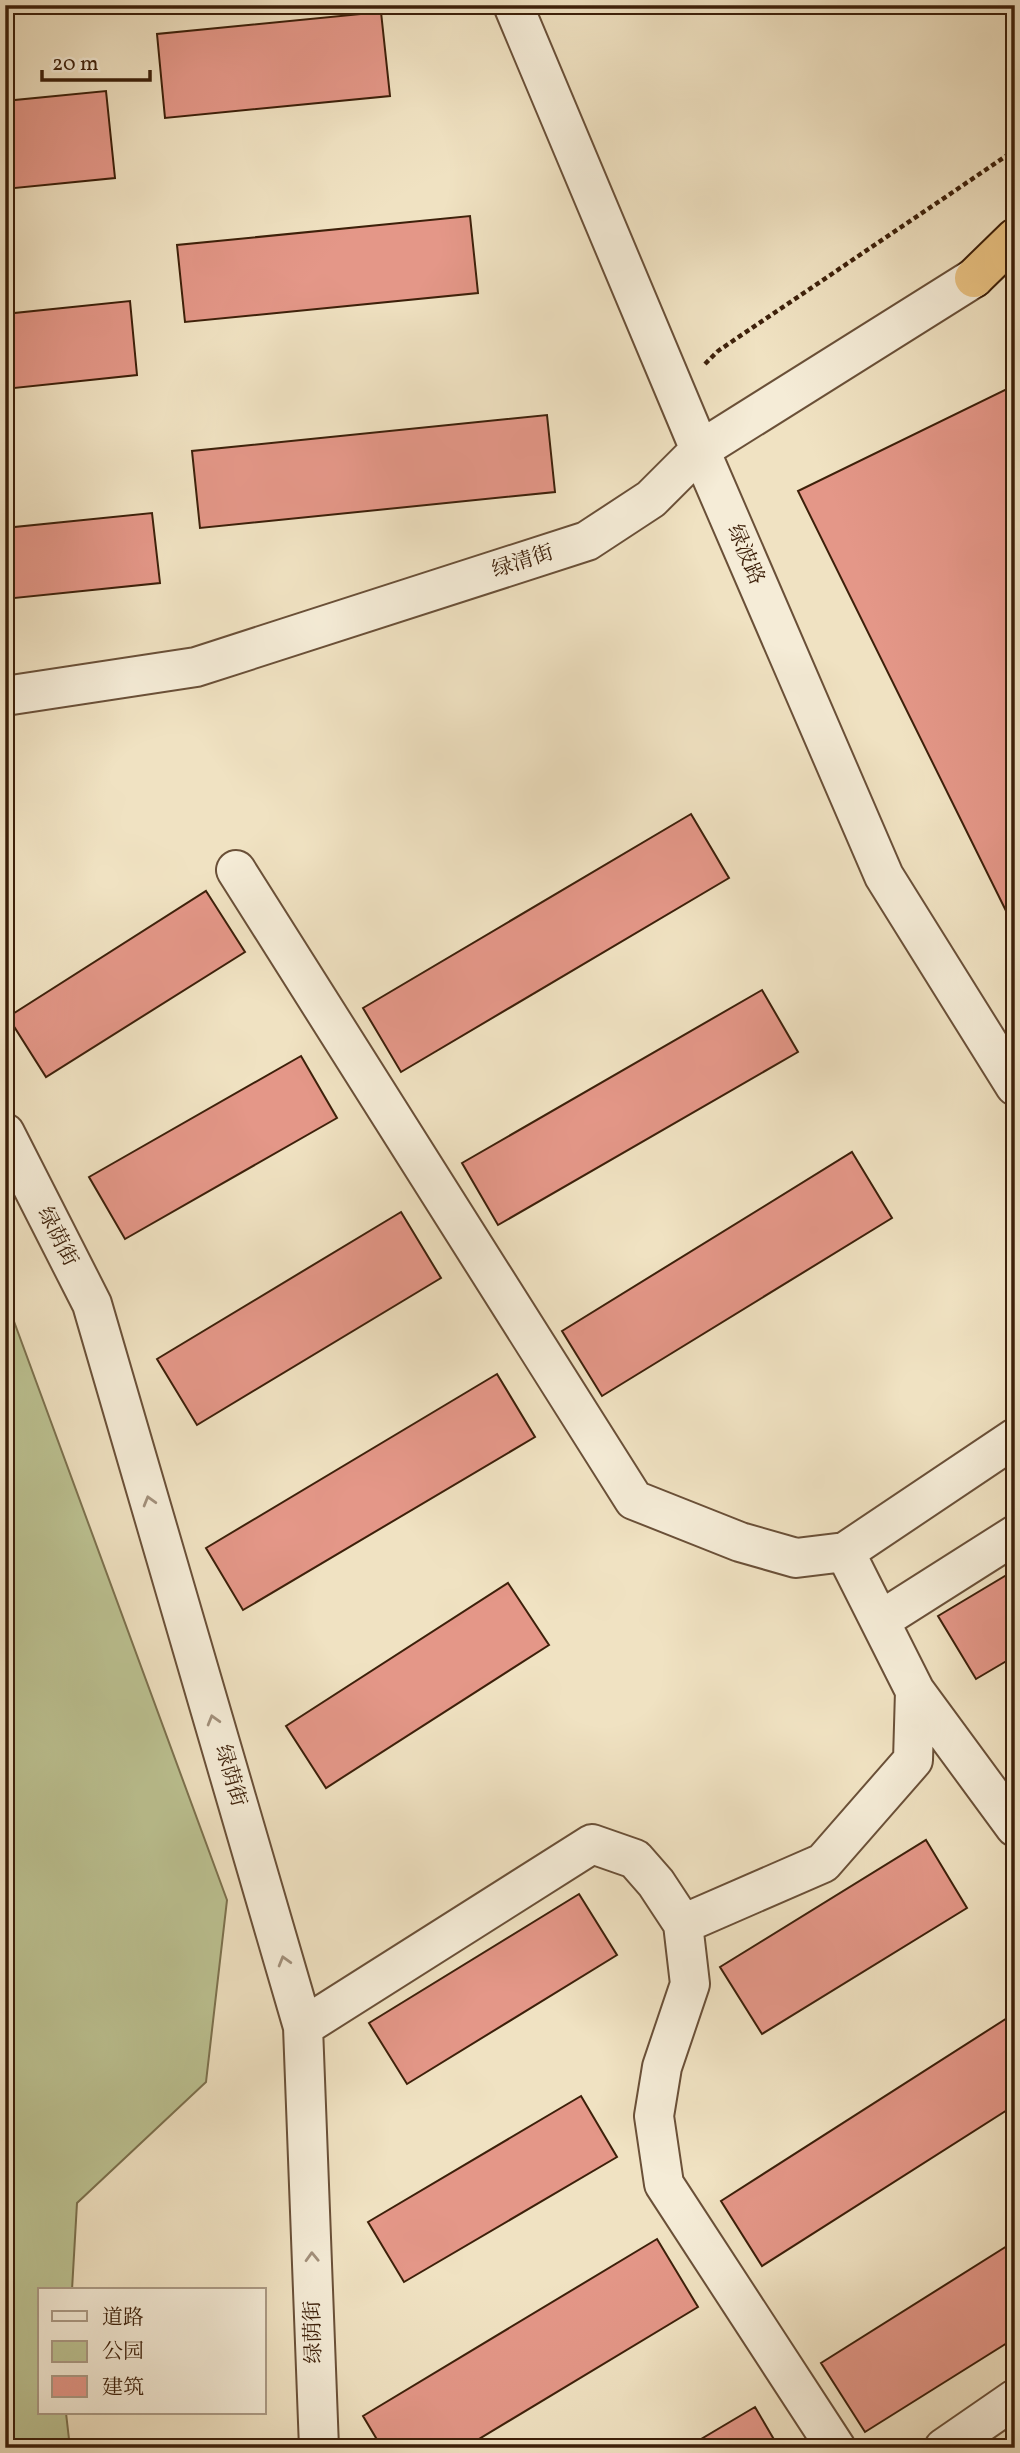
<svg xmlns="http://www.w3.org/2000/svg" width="1020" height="2453" viewBox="0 0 1020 2453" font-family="Vollkorn,'Noto Serif SC',serif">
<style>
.green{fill:#bcc292;stroke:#7c714e;stroke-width:2}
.building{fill:#e49788;stroke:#3d200a;stroke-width:2}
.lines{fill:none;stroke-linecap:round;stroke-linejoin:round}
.minor-casing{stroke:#6a5038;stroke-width:42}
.highway-casing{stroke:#3d200a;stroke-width:42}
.path{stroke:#3d200a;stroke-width:4.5;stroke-dasharray:5 3.5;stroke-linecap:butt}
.minor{stroke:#f5ecd7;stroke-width:38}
.highway{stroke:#e8c181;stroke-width:38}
.oneway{stroke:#a2907b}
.labels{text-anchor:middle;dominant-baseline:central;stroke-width:7;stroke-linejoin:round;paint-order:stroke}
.street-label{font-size:21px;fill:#3d200a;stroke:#f5ecd7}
</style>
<rect width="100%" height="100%" fill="#f0e2c2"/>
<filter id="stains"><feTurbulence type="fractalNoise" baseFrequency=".00286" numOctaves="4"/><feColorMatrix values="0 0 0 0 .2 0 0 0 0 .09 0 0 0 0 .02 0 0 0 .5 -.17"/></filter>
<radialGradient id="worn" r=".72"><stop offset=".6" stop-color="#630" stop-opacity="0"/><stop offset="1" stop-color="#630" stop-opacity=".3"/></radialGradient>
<!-- green -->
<path class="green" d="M5,1297l222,603 -21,182 -129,121 -5,87h-32v123h26l4,35h-65z"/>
<!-- building -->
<path class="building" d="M381,12l9,84 -225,22 -8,-84z
M106,91l9,87 -110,11v-88z
M470,216l8,77 -293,29 -8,-77z
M130,301l7,74 -132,14v-75z
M1015,385v544l-217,-438z
M547,415l8,77 -355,36 -8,-77z
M152,513l8,70 -155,16v-71z
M691,814l38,64 -328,194 -38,-64z
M206,891l39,61 -199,125 -38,-60z
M762,990l36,62 -300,173 -36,-62z
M301,1056l36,62 -212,121 -36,-62z
M852,1152l40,66 -290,178 -40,-65z
M401,1212l40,66 -244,147 -40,-66z
M497,1374l38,63 -292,173 -37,-62z
M1015,1570v86l-39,23 -38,-63z
M508,1583l41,62 -223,143 -40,-62z
M926,1840l41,68 -205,126 -42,-67z
M579,1894l38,61 -210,129 -38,-61z
M1015,2013v92l-253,161 -41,-65z
M581,2096l36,61 -213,125 -36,-60z
M657,2239l41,68 -234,141h-82l-19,-32z
M1015,2241v97l-150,94 -44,-69z
M755,2407l24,41h-93z"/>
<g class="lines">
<defs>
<path id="minor" d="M513,5l187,445 184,426 131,210
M5,696l191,-29 391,-126 64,-42 49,-49 274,-172
M236,870l398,630 106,42 56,16 49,-6
M5,1133l87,171 211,723 16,421
M1015,1438l-170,114 70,139 100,136
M881,1620l134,-85
M303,2027l289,-183 43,15 21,24 27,41
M836,2448l-172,-264 -10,-68 8,-49 28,-83 -7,-60 140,-61 90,-103 2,-69
M944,2448l71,-49"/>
<path id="highway" d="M974,278l41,-40"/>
</defs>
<!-- minor casing -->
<use href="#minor" class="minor-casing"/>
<!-- highway casing -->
<use href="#highway" class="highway-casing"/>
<!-- path -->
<path class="path" d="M705,364l13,-13 297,-201"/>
<!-- minor -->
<use href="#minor" class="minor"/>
<!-- highway -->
<use href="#highway" class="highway"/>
</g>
<!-- one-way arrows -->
<defs><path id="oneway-chevron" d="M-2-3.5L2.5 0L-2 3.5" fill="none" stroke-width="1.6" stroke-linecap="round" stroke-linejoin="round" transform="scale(1.75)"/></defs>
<g class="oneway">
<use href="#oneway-chevron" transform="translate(149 1501) rotate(-106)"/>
<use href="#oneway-chevron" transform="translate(213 1720) rotate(-106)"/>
<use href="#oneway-chevron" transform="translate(284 1961) rotate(-106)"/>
<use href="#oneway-chevron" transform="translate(312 2257) rotate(-92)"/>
</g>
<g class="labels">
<!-- street labels -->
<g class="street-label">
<text transform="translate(745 555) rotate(67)">绿波路</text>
<text transform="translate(523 562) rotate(-18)">绿清街</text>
<text transform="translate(57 1237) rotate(63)">绿荫街</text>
<text transform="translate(230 1776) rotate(74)">绿荫街</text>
<text transform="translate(314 2332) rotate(-92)">绿荫街</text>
</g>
</g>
<!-- margin -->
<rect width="1020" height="2453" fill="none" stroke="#f0e2c2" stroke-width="28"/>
<rect x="7" y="7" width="1006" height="2439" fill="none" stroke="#3d200a" stroke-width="3.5"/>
<rect x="14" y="14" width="992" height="2425" fill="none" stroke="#3d200a" stroke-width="2"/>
<!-- legend -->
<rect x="38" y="2288" width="228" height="126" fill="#f5ecd7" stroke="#ab9a85" stroke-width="2"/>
<rect x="52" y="2311" width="35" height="10" fill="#f5ecd7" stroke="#ab9a85" stroke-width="2"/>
<text x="102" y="2324" font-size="21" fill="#3d200a">道路</text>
<rect x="52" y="2341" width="35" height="21" fill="#bcc292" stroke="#ab9a85" stroke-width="2"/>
<text x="102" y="2358" font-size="21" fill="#3d200a">公园</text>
<rect x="52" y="2376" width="35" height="21" fill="#e49788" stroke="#ab9a85" stroke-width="2"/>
<text x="102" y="2394" font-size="21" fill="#3d200a">建筑</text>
<!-- scale -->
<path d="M42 70v10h108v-10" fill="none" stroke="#3d200a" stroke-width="3.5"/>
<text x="52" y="70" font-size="21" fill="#3d200a" stroke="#f5ecd7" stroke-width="5" paint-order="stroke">20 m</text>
<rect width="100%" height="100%" filter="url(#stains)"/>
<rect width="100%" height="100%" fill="url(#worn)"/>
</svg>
